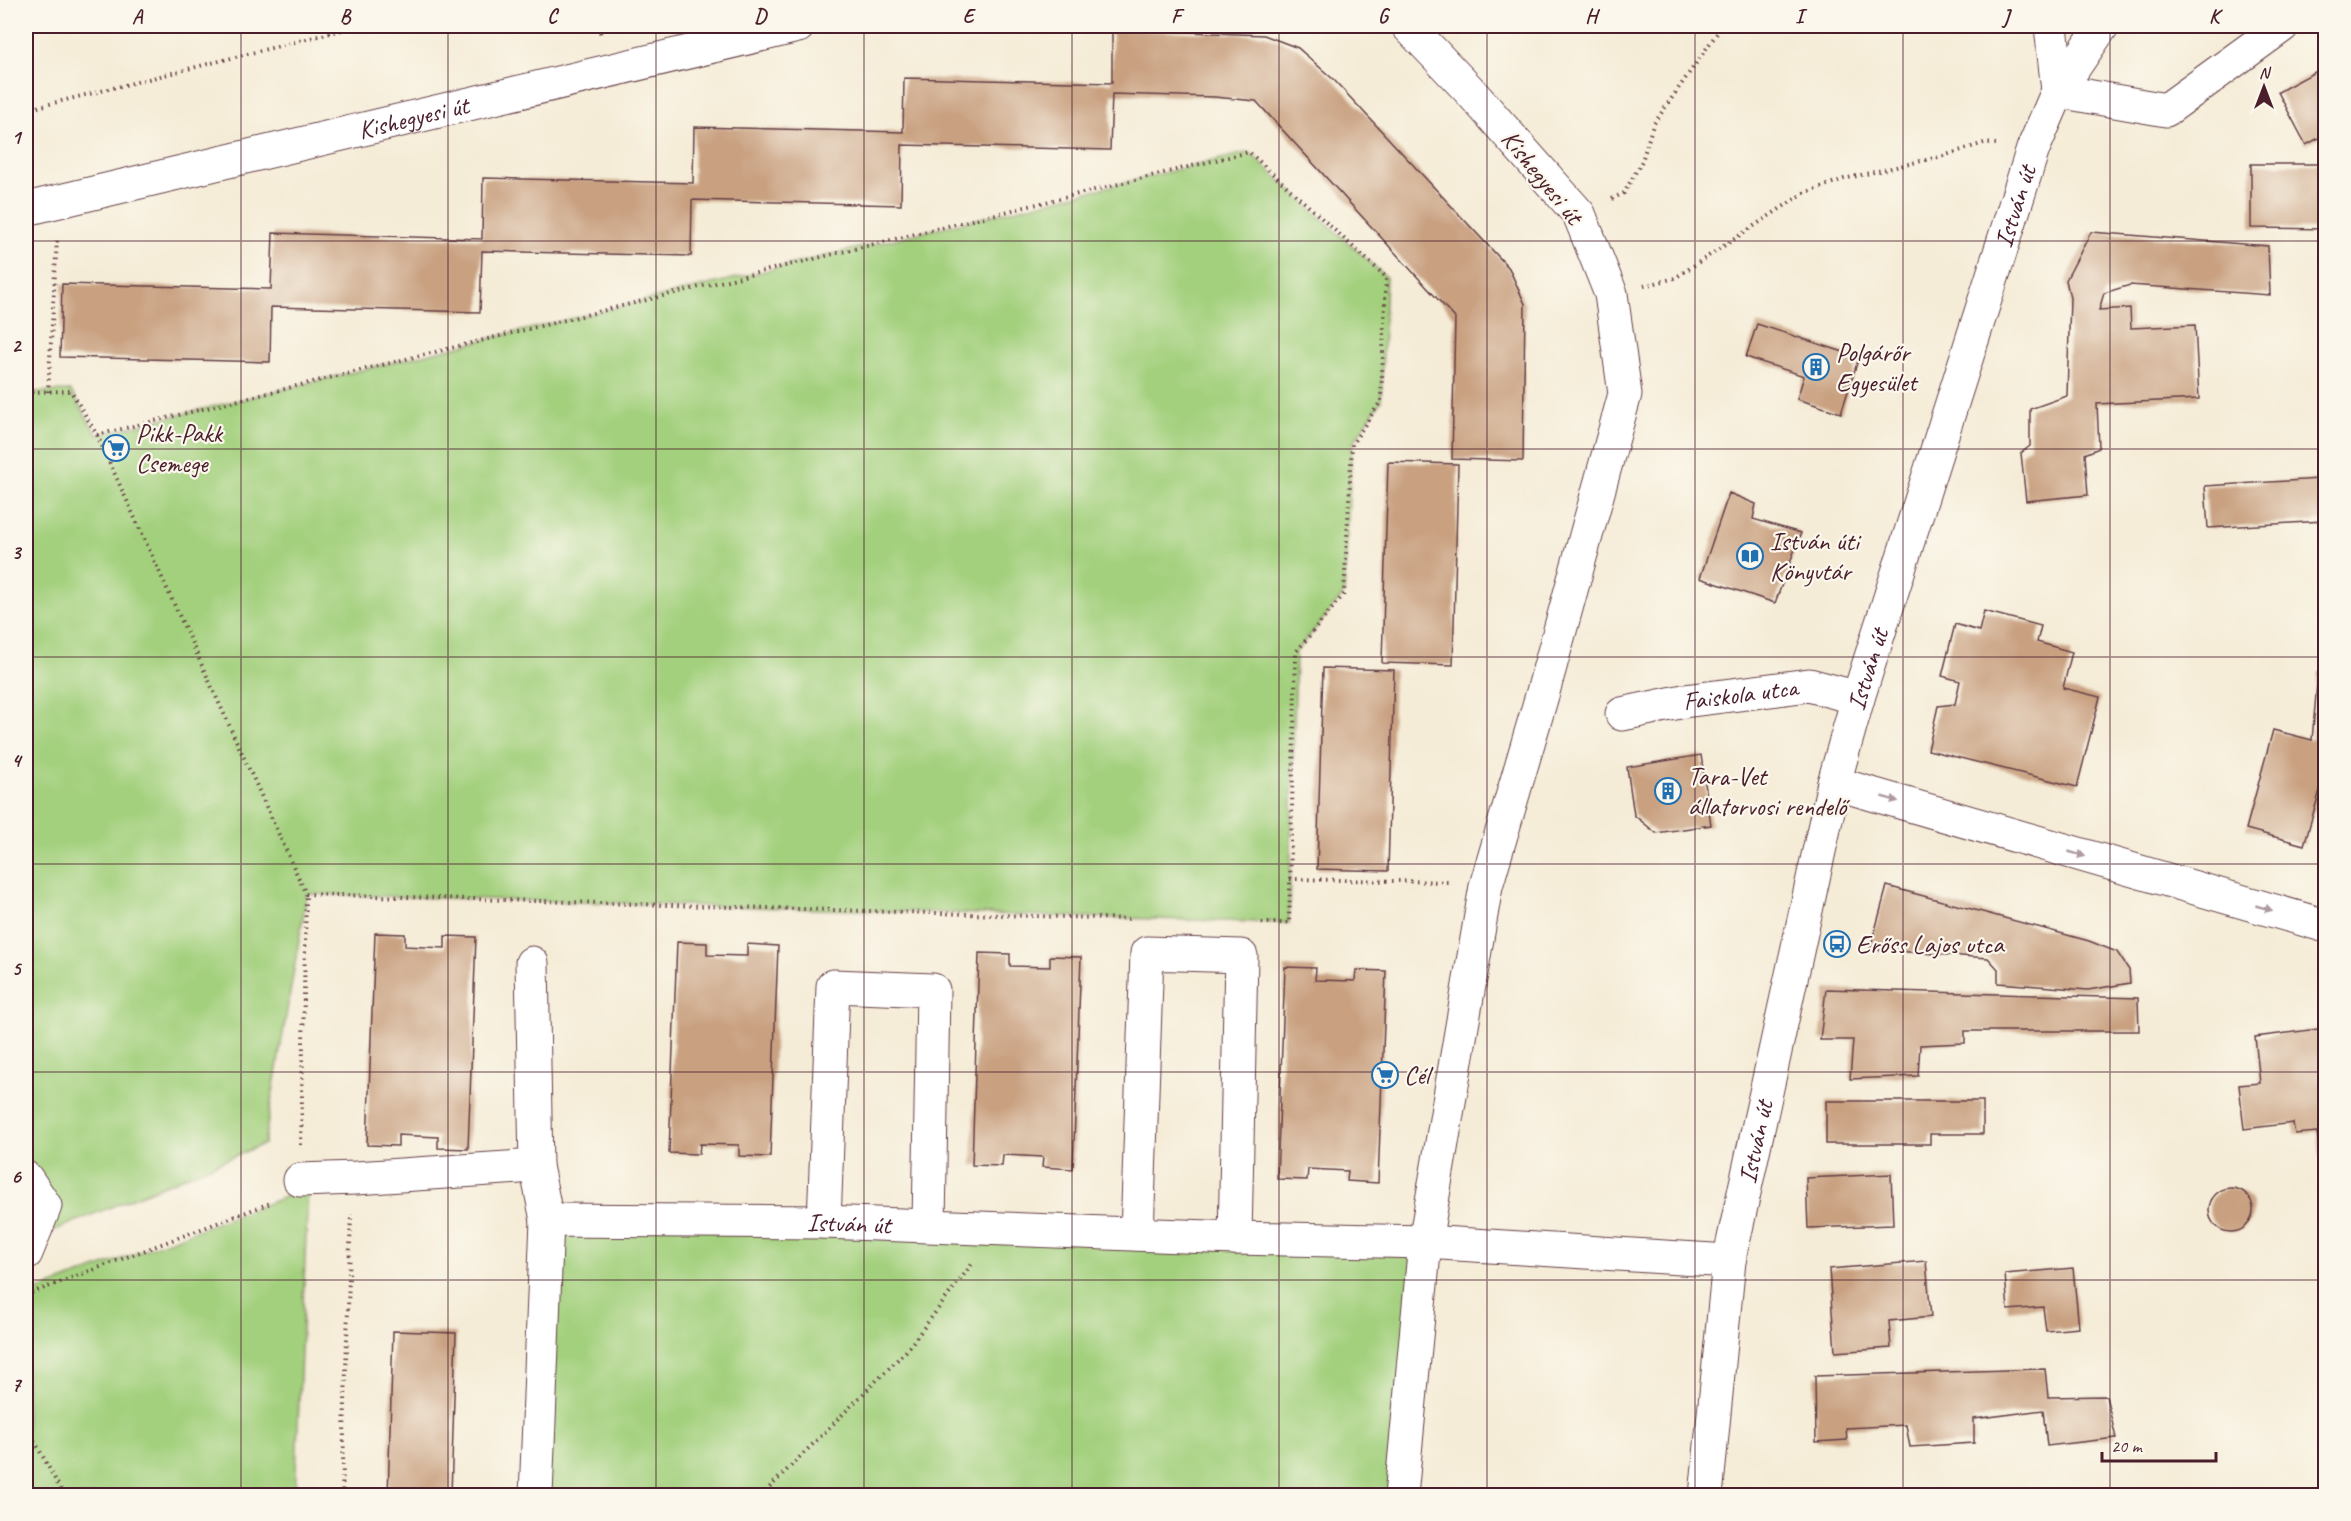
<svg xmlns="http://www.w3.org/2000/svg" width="2351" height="1521" viewBox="0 0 2351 1521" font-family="Caveat,sans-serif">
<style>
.green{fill:#a3d07d;stroke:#767854;stroke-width:1.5}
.building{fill:#c9a181}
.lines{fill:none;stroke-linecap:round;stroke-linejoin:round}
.minor-casing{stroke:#643e45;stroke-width:35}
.path{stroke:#643e45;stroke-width:4;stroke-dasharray:1.5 4.5;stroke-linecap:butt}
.minor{stroke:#fff;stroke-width:33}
.oneway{fill:#ae9aa0}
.grid{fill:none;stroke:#4a1f2b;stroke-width:1.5;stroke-opacity:0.55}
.labels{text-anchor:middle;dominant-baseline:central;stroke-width:4.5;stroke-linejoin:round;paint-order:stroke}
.street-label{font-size:26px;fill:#4a1f2b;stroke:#fbf7ec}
.poi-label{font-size:26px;fill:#4a1f2b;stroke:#fbf7ec;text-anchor:start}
.neatline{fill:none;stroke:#4a1f2b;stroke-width:2}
.grid-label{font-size:20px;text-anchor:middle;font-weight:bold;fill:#4a1f2b}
</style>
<rect width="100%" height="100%" fill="#fbf7ec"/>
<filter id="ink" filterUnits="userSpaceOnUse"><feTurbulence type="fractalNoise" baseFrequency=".0167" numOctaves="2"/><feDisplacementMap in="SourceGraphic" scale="12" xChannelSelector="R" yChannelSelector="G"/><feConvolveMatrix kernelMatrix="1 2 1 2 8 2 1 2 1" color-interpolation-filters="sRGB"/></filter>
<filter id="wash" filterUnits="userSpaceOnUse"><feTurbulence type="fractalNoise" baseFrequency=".008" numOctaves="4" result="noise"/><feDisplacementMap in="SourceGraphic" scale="24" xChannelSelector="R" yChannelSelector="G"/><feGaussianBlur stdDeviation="1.35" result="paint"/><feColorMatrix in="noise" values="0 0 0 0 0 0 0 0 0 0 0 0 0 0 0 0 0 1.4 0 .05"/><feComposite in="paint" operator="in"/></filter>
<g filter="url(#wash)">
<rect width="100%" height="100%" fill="#f5ecd7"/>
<!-- green -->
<path class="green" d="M1249,152l137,125 -5,124 -29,43 -8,150 -48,58 -7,271 -982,-29 -43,250 -233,96 -5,-62v-786l45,-1 26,44z
M308,1188l-13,307 -269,1v-201z
M547,1220l878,22 -24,253 -867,1z"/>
<g id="blocks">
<!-- building -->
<path class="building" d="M1112,29l152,6 34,13 36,32 175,188 16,36 -2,157 -71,-2 3,-141 -199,-217 -42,-4 -102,-3 -2,56 -208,-5 -1,60 -209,-5 -1,56 -209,-5 -2,61 -209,-5 -1,55 -210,-5 2,-73 209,5 2,-56 209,6 1,-61 210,5 1,-56 209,5 1,-54 208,5z
M2326,66v68l-20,11 -28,-53z
M2251,164h75v65l-75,-1z
M2091,232l177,14 2,49 -140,-10 -26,8 -5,17 31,-2 1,20 64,-3 4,74 -102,5 2,44 -14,6 3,41 -62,6 -5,-48 9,-7v-37l37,-13 3,-98 -4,-18z
M1757,324l102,33 -18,56 -44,-14 7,-23 -58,-19z
M1388,462l70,2 -5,201 -71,-2z
M2320,479l3,42 -115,7 -3,-42z
M1729,493l27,11 -3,15 48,14 -26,70 -75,-25z
M1984,611l57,15 -4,16 35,10 -9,36 37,9 -23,90 -149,-37 10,-44 17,-2 5,-23 -18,-5 13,-52 24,7z
M1323,668l71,2 -6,201 -71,-2z
M2318,672l8,1v97l-22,75 -58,-16 27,-99 39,10z
M1701,755l10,70 -55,8 -22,-18 -7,-48z
M1887,886l202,55 28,11 12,18 1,13 -42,7 -90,-7v-14l-10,-11 -118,-9z
M375,933l30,1v12l40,2v-12l31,1 -8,212 -30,-1v-11l-40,-2v11l-31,-1z
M677,942l30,1v12l40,1v-12l31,2 -8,211 -31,-1v-11l-39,-1 -1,10 -30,-1z
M979,953l31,1v12l40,1v-11l31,1 -8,212 -31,-2 1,-10 -40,-2 -1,11 -30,-1z
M1285,967l31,1 -1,12 40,1 1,-11 30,1 -8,212 -31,-2 1,-10 -40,-2 -1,11 -30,-1z
M1826,989l312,9 1,33h-174v12l-45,2 -2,31 -68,3 3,-39h-33z
M2326,1028v133l-5,1 -4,-30 -22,2 -2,-11 -49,6 -5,-44 21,-2 -5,-46z
M1826,1101h157v33h-53v10h-104z
M1891,1174l2,51 -85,3 -2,-50z
M2209 1210a22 22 0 1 1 44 0a22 22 0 1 1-44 0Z
M1926,1261l5,56 -42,4 2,27 -56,4 -6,-83z
M2073,1268l6,60 -33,3 -3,-24 -35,3 -3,-36z
M393,1331l63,2 -5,163h-63z
M2045,1369l3,28 58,-1 10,42 -69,8 -4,-36 -69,9v24l-64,4 -4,-22 -60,3 1,12 -31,2 -1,-66z
M1815,1491l61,2v3h-61z"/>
</g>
</g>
<g filter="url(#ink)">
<use href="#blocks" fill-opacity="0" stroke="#643e45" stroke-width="1.5"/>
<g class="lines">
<defs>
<g id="minor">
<path d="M2051,26l7,65"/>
<path d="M2058,91l108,19 116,-84"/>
<path id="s1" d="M26,209l772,-183"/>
<path id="s2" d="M1622,714l62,-13 125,-16 49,13"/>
<path d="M1834,783l492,143"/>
<path d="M532,963l4,203 11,54"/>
<path d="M26,1178l19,28 -19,47"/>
<path d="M300,1180l56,-2 180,-12"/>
<path d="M824,1222l9,-236 100,4 -4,235"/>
<path d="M1137,1234l10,-281 94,3 -6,282"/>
<path id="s3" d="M536,1496l11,-276 277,2 411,16 190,4 304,19"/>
<path d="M1401,1496l24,-254 61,-356 57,-194 82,-298 -14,-100 -32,-80 -110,-124 -61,-64"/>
<path id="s4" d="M1706,1496l23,-235 105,-478 24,-85 175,-549 25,-58 44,-65"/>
</g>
</defs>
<!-- minor casing -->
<use href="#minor" class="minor-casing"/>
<!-- path -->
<path class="path" d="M599,26l2,10
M26,110l332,-84
M1612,199l12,-6 18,-32 11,-36 69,-99
M1644,286l31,-8 129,-85 40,-14 99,-23 41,-13 12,1
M26,392l45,-1 26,44 209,459 826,25
M48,392l9,-153
M97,435l1152,-283 137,125 -5,124 -29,43 -8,150 -48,58 -7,271h-32
M1290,879l161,3
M301,1145l5,-251
M26,1295l247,-93
M26,1425l38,71
M342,1496l9,-282
M761,1496l145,-145 66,-87"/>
<!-- minor -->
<use href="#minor" class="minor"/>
</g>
<!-- one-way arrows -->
<defs><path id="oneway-solid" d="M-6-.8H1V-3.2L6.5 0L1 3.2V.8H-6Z" transform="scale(1.5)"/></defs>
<g class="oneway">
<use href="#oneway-solid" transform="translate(1890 799) rotate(16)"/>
<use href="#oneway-solid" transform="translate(2077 854) rotate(16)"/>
<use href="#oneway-solid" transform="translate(2264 908) rotate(16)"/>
</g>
</g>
<!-- grid -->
<path class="grid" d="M241,26v1470M448,26v1470M656,26v1470M864,26v1470M1072,26v1470M1279,26v1470M1487,26v1470M1695,26v1470M1903,26v1470M2110,26v1470M26,241h2300M26,449h2300M26,657h2300M26,864h2300M26,1072h2300M26,1280h2300"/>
<!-- icons -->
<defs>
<symbol id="building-ring" viewBox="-11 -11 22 22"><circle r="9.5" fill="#fbf7ec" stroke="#1f6fb2" stroke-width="1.5"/><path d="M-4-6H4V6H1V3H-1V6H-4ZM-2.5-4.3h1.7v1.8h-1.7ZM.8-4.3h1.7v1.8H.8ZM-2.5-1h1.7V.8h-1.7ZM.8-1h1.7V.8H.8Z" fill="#1f6fb2"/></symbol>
<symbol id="supermarket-ring" viewBox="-11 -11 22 22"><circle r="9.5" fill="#fbf7ec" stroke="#1f6fb2" stroke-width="1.5"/><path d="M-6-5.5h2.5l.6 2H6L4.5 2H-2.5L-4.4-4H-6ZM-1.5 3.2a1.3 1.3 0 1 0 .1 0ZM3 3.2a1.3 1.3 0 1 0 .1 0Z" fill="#1f6fb2"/></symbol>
<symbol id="library-ring" viewBox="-11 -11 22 22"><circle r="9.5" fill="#fbf7ec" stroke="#1f6fb2" stroke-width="1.5"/><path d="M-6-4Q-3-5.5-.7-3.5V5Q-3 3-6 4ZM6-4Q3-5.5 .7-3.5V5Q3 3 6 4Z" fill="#1f6fb2"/></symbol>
<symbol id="bus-ring" viewBox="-11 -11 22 22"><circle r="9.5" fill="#fbf7ec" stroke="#1f6fb2" stroke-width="1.5"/><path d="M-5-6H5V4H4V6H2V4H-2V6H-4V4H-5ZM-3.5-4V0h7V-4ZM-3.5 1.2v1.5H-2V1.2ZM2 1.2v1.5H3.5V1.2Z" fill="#1f6fb2"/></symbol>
</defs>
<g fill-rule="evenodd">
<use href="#building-ring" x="1801" y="352" width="30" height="30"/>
<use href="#supermarket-ring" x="101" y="433" width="30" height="30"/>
<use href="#library-ring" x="1735" y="541" width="30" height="30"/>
<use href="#building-ring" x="1653" y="776" width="30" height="30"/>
<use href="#bus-ring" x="1822" y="929" width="30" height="30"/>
<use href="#supermarket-ring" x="1370" y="1060" width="30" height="30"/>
</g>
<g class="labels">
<!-- street labels -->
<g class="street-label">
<text stroke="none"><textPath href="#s1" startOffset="398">Kishegyesi út</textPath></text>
<text transform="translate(1542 177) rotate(51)">Kishegyesi út</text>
<text stroke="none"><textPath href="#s4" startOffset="1330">István út</textPath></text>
<text stroke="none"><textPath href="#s4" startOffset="844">István út</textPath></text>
<text stroke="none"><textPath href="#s2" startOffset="120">Faiskola utca</textPath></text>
<text stroke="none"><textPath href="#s4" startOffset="358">István út</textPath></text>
<text stroke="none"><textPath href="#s3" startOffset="578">István út</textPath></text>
</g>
<!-- poi labels -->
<g class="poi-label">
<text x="1836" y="352">Polgárőr<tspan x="1836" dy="30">Egyesület</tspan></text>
<text x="136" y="433">Pikk-Pakk<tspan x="136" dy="30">Csemege</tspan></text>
<text x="1770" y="541">István úti<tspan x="1770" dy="30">Könyvtár</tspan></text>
<text x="1688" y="776">Tara-Vet<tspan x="1688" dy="30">állatorvosi rendelő</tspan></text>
<text x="1856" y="944">Erőss Lajos utca</text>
<text x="1404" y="1075">Cél</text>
</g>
</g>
<!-- margin -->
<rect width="2351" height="1521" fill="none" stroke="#fbf7ec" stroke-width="66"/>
<!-- north arrow -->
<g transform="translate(2264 87)" stroke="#fbf7ec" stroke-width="4.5" paint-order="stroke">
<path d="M0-4.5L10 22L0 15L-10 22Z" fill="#4a1f2b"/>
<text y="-9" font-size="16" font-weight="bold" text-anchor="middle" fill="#4a1f2b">N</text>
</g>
<!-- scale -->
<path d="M2102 1452v9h114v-9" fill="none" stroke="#4a1f2b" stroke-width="3"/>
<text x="2111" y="1452" font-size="18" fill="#4a1f2b" stroke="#fbf7ec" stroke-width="4.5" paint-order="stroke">20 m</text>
<rect x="33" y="33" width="2285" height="1455" class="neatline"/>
<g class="grid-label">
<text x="137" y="23">A</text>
<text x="345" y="23">B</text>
<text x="552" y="23">C</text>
<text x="760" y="23">D</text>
<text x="968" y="23">E</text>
<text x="1176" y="23">F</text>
<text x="1383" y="23">G</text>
<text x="1591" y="23">H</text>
<text x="1799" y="23">I</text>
<text x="2006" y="23">J</text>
<text x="2214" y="23">K</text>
<text x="16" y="144">1</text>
<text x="16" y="352">2</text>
<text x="16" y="559">3</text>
<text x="16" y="767">4</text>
<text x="16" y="975">5</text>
<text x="16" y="1183">6</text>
<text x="16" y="1391">7</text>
</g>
</svg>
